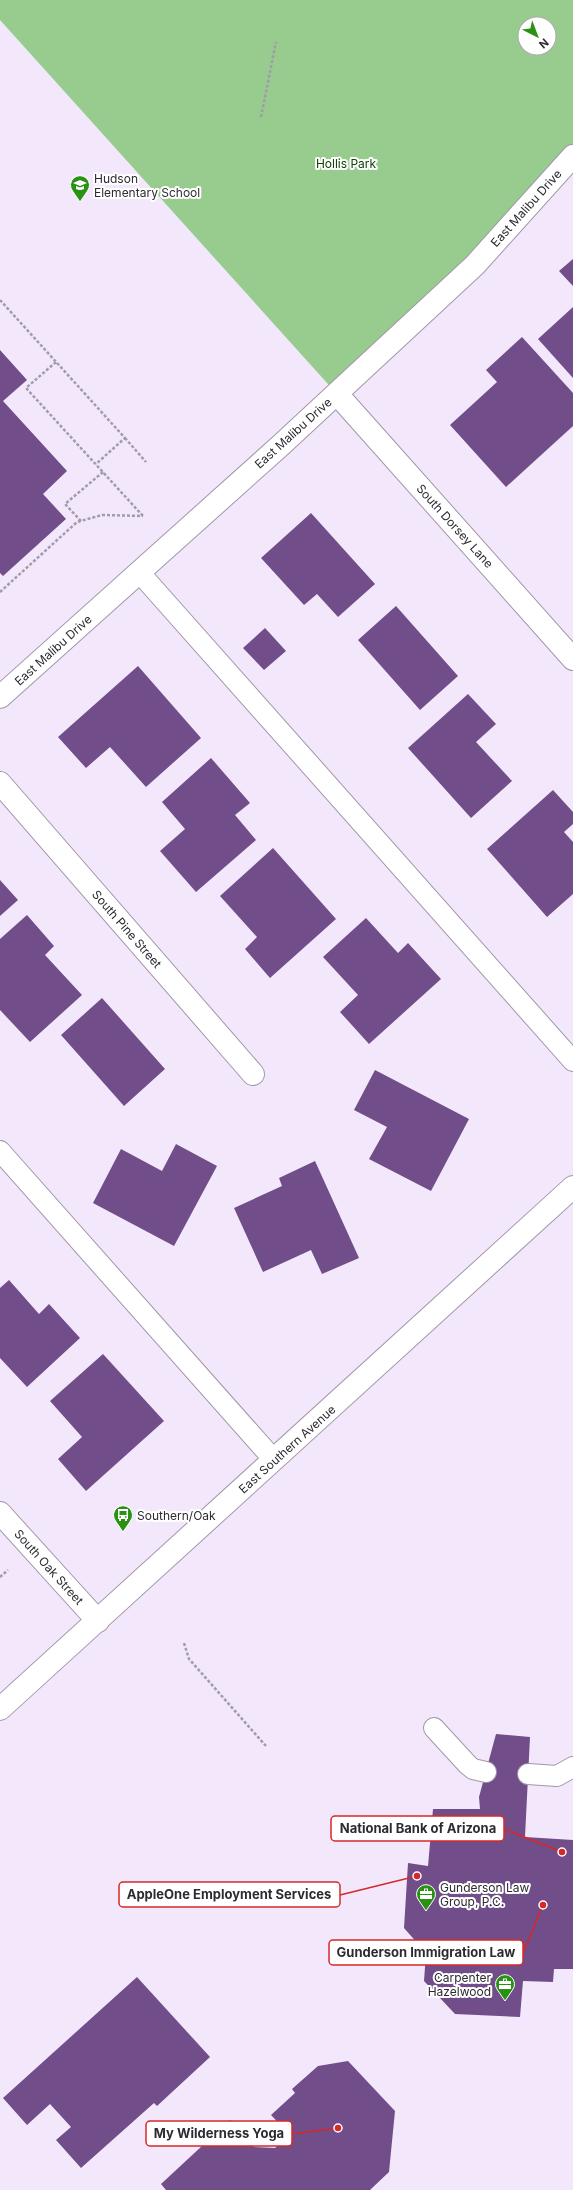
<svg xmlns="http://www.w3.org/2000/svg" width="573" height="2190" viewBox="0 0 573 2190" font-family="Inter,sans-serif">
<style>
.green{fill:#97cc8e;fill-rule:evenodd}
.building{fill:#714d8a}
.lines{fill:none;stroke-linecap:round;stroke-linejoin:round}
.lane-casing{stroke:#a197a9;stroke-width:22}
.street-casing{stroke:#a197a9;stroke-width:24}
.secondary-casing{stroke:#a197a9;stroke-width:24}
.path{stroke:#a39ba9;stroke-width:2.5;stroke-dasharray:3 2;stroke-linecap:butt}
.lane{stroke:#fff;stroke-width:20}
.street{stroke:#fff;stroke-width:22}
.secondary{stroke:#fff;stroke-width:22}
.labels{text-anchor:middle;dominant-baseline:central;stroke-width:4;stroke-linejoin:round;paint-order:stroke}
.park-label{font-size:12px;fill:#0d4303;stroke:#fff}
.poi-label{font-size:12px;fill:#2d2a31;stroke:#fff;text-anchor:start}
.street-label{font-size:12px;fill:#2d2a31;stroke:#fff}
.leader{fill:none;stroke:#d62828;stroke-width:1.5}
.callout-dot{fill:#d62828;stroke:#fff;stroke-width:1.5}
.callout{fill:#fff;stroke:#d62828;stroke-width:1.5}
.callout-label{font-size:13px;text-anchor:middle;font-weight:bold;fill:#2d2a31}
</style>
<rect width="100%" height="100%" fill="#f3e8fb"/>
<!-- green -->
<path class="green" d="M0,0h573v156l-236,238 -337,-374zM525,24h24v24h-24z"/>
<!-- building -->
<path class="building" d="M573,259v27l-14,-15z
M573,307v71l-35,-39z
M522,337l51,56v33l-67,61 -56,-62 47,-43 -11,-12z
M0,350l27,30 -24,21 64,70 -24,23 23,25 -63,57 -3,-3z
M311,513l64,71 -37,33 -21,-23 -13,11 -43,-47z
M396,606l62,70 -38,34 -62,-70z
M265,628l21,23 -22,19 -21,-22z
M138,666l63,72 -55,49 -36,-40 -24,21 -28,-31z
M468,694l28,30 -20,18 36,39 -41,37 -63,-70z
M211,758l39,45 -15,12 21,25 -60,52 -36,-41 25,-22 -23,-27z
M553,790l20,22v12l-9,8 9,10v52l-26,23 -60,-68z
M273,848l63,71 -66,59 -25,-29 12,-12 -37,-41z
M0,880l18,20 -18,16z
M27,915l27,31 -9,9 37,40 -52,47 -30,-32v-71z
M366,918l32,35 10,-10 33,36 -72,65 -29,-32 18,-17 -35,-38z
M102,998l63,71 -41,37 -63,-71z
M375,1070l94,49 -38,72 -62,-32 18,-32 -33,-17z
M176,1144l41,22 -43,80 -81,-43 28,-54 41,22z
M315,1161l44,97 -37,16 -11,-24 -48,22 -29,-64 48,-22 -3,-8z
M9,1280l30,34 10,-10 31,34 -53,49 -27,-29v-70z
M103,1354l61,67 -78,70 -28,-32 24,-22 -32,-36z
M496,1734l34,3 -5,100 48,3v129h-19l-1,13 -30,-1 -3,36 -65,-3 -31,-33 2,-28 -22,-25 4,-65 20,3 5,-57h47l-1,-12z
M137,1977l73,80 -53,49 -3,-3 -73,65 -25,-28 15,-13 -21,-23 -23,21 -24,-27z
M348,2061l47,50 -6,61 -19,18h-204l-5,-6 69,-64 24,27 21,1 15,-13 -19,-20 24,-22 -3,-4 26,-23z"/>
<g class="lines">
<defs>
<path id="lane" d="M139,572l434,489
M0,1151l274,309
M434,1728l34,37 5,4 13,3
M528,1774l29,2 16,-9"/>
<path id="street" d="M337,394l236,265
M0,697l281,-252 194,-180 98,-109
M0,783l253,291
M0,1513l98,108"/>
<path id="secondary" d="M0,1709l573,-522"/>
</defs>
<!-- lane casing -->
<use href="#lane" class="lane-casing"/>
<!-- street casing -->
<use href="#street" class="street-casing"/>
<!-- secondary casing -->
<use href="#secondary" class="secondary-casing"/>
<!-- path -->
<path class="path" d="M261,117l15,-75
M0,300l125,138 -29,26
M56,362l-30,26 117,128
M125,438l21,24
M81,521l-16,-17 38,-32
M0,592l77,-70 25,-7 41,1
M0,1577l8,-7
M184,1643l5,16 77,87"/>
<!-- lane -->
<use href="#lane" class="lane"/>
<!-- street -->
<use href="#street" class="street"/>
<!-- secondary -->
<use href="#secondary" class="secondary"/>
</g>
<!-- icons -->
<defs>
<symbol id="school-pin" viewBox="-11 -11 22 30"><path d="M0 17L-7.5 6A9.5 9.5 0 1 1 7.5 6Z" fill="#2a9114" stroke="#fff"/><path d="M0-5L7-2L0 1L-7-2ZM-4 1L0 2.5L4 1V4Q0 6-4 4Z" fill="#fff"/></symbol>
<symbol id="bus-pin" viewBox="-11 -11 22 30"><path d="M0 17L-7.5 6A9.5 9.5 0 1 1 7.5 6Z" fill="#2a9114" stroke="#fff"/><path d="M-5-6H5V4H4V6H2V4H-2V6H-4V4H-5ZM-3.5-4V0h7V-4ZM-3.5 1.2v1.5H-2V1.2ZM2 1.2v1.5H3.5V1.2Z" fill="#fff"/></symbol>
<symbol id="office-pin" viewBox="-11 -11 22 30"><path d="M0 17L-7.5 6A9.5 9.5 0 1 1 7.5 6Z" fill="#2a9114" stroke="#fff"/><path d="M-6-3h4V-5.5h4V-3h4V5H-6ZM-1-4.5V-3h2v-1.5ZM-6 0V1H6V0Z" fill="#fff"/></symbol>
</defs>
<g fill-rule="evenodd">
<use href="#school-pin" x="69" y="174" width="22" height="30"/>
<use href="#bus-pin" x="112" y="1504" width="22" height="30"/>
<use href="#office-pin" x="415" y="1883" width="22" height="30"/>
<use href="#office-pin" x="494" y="1973" width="22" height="30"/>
</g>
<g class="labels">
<!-- park labels -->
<g class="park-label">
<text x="346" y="163">Hollis Park</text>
</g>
<!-- poi labels -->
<g class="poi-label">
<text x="94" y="178">Hudson<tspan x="94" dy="14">Elementary School</tspan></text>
<text x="137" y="1515">Southern/Oak</text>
<text x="440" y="1887">Gunderson Law<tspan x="440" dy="14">Group, P.C.</tspan></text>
<text x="491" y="1977" text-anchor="end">Carpenter<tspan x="491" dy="14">Hazelwood</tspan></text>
</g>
<!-- street labels -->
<g class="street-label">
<text transform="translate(526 208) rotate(-48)">East Malibu Drive</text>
<text transform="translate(293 433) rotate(-42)">East Malibu Drive</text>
<text transform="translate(455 526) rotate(48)">South Dorsey Lane</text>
<text transform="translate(53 650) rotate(-42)">East Malibu Drive</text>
<text transform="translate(127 929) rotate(49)">South Pine Street</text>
<text transform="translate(287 1449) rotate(-42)">East Southern Avenue</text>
<text transform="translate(49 1567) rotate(48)">South Oak Street</text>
</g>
</g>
<!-- callouts -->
<path class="leader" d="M562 1852L504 1829M417 1876L340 1895M543 1905L523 1953M338 2128L292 2134"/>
<g class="callout-dot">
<circle cx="562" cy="1852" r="4"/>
<circle cx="417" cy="1876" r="4"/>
<circle cx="543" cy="1905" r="4"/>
<circle cx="338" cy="2128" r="4"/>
</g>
<g class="callout">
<rect x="331" y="1816" width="173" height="25" rx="4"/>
<rect x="119" y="1882" width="221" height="25" rx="4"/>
<rect x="329" y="1940" width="194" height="25" rx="4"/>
<rect x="146" y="2121" width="146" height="25" rx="4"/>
</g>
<g class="callout-label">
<text x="418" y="1833">National Bank of Arizona</text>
<text x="229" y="1899">AppleOne Employment Services</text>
<text x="426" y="1957">Gunderson Immigration Law</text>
<text x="219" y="2138">My Wilderness Yoga</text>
</g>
<!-- north arrow -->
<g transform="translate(537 36) rotate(138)"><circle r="19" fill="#ffffff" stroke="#abaaad"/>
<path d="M0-3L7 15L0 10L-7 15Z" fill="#2a9114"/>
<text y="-6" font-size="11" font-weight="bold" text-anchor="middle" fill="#2d2a31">N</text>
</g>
</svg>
